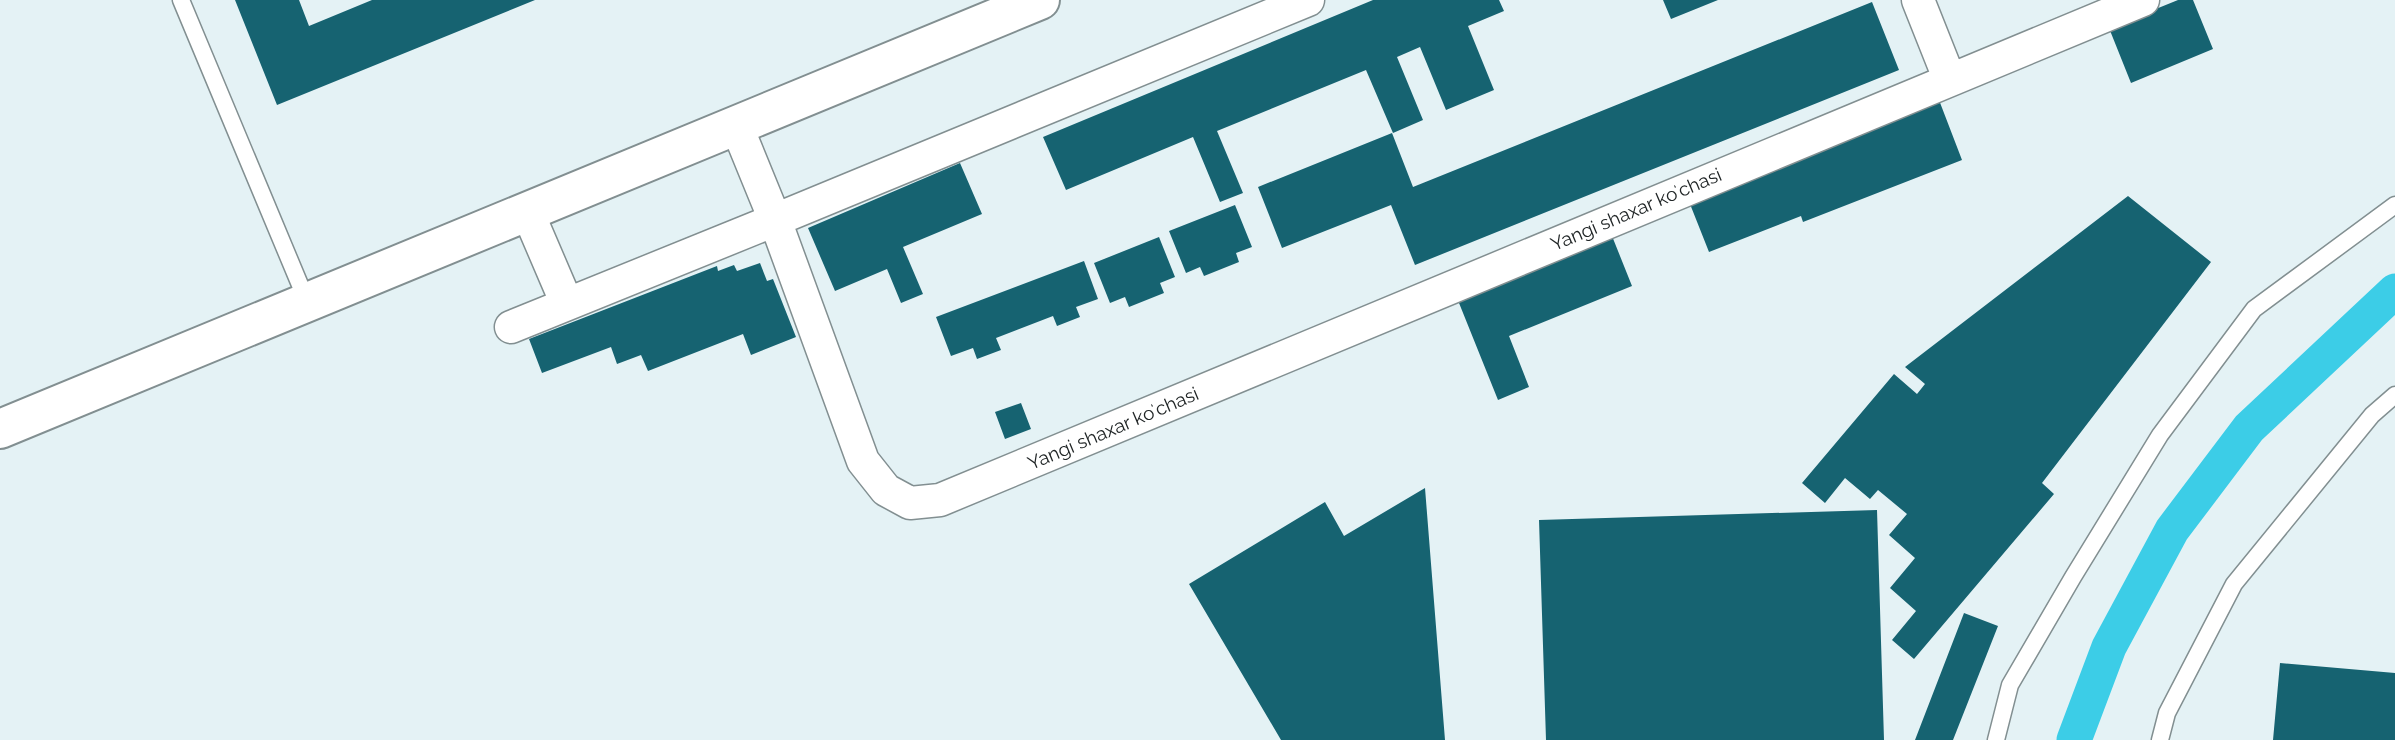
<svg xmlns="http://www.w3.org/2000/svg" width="2395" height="740" viewBox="0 0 2395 740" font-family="Raleway,sans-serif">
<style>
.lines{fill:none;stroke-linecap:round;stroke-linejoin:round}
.canal{stroke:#3ccde7;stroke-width:35}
.building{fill:#166371}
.service-casing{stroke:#828f91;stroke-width:19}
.minor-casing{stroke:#828f91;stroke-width:35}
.secondary-casing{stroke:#828f91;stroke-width:42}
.service{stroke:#fff;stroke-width:16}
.minor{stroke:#fff;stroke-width:32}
.secondary{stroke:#fff;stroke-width:38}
.labels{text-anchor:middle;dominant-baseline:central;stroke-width:7;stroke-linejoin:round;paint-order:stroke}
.street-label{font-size:19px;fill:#202526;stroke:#fff}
</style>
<rect width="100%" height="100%" fill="#e4f2f5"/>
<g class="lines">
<!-- canal -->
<path class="canal" d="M2074,740l35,-93 63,-117 77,-102 146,-137"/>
</g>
<!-- building -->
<path class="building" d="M235,0h64l10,26 63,-26h163l-258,105z
M1373,0h126l5,11 -36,15 26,64 -48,20 -26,-63 -23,10 26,63 -30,13 -27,-63 -149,61 26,62 -23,9 -27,-65 -127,53 -23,-53z
M1663,0h55l-47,19z
M2178,0h15l20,49 -82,34 -22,-55z
M1872,2l27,68 -484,195 -24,-60 -109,43 -24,-61 134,-54 21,54z
M1939,100l23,60 -159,62 -2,-6 -92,36 -21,-53z
M960,163l22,51 -79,33 20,47 -22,9 -14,-34 -52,22 -27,-63z
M2128,196l83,66 -169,221 12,11 -140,165 -22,-19 24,-29 -26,-23 25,-30 -26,-23 18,-21 -29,-24 -8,9 -25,-21 -20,25 -23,-20 92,-109 23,20 8,-10 -20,-17z
M1235,205l17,42 -16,6 3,9 -35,14 -4,-9 -14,6 -17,-42z
M1610,231l22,55 -123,50 20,51 -31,13 -43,-107z
M1159,237l16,40 -15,6 4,10 -35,14 -4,-10 -15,6 -16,-40z
M1084,261l14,38 -22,8 4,10 -23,9 -4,-10 -57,22 5,12 -24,9 -4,-11 -22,8 -15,-39z
M760,263l7,18 6,-2 23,58 -45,18 -8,-21 -95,37 -7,-16 -24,9 -6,-17 -69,26 -13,-34 188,-73 1,5 16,-6 3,6z
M1021,403l10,26 -26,10 -10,-27z
M1425,488l20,252h-164l-92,-156 136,-82 19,34z
M1877,510l7,230h-338l-7,-220z
M1964,613l34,13 -45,114h-38z
M2280,663l115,10v67h-122z"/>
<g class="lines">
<defs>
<path id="service" d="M181,0l127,304
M1996,740l14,-55 63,-108 87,-142 94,-126 141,-104
M2160,740l7,-27 67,-129 138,-169 23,-20"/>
<path id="minor" d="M1308,0l-533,220 88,241 23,29 24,13 30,-3 1203,-500
M1918,0l31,78
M528,213l39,91
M511,327l264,-107 -38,-93"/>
<path id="secondary" d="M0,429l1040,-429"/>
</defs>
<!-- service casing -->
<use href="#service" class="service-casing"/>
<!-- minor casing -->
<use href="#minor" class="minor-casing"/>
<!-- secondary casing -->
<use href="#secondary" class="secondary-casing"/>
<!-- service -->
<use href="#service" class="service"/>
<!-- minor -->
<use href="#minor" class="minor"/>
<!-- secondary -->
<use href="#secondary" class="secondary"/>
</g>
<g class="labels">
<!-- street labels -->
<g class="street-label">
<text transform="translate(1636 209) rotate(-23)">Yangi shaxar koʻchasi</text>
<text transform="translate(1113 428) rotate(-23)">Yangi shaxar koʻchasi</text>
</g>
</g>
</svg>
